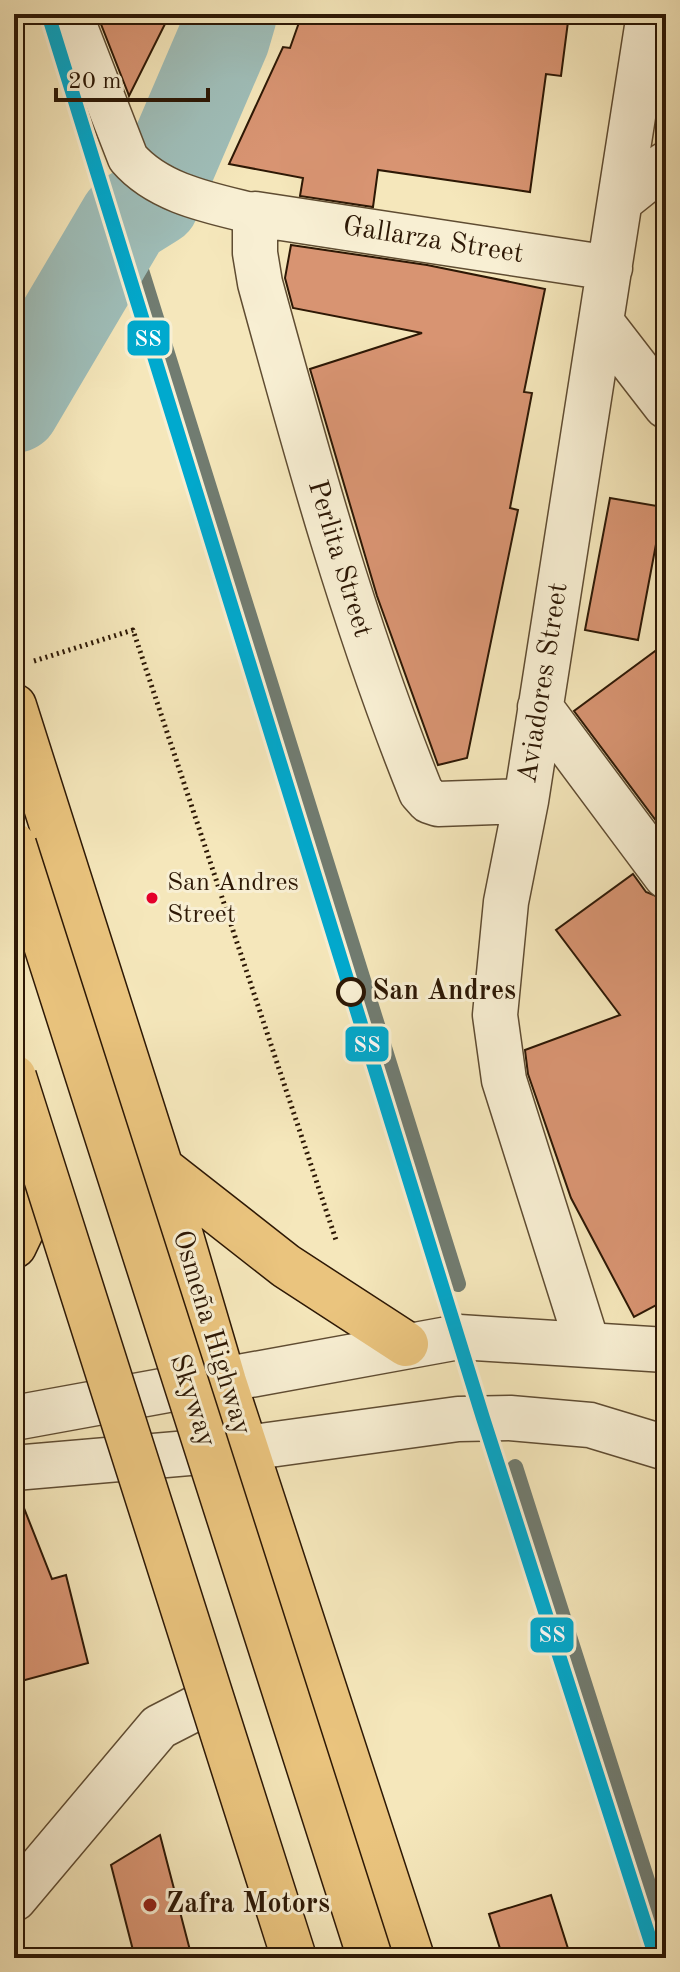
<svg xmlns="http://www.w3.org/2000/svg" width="680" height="1972" viewBox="0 0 680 1972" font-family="'Old Standard TT',serif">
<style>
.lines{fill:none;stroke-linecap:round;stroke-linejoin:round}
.stream{stroke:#717c71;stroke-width:16}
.river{stroke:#9fbeb9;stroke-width:92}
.building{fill:#d89472;stroke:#2d1805;stroke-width:2}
.pedestrian-casing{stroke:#5f4c32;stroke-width:43}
.minor-casing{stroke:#5f4c32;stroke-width:47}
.tertiary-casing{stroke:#5f4c32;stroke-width:47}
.primary-casing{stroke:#2d1805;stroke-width:47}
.path{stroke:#2d1805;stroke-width:5;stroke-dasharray:2 4;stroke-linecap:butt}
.pedestrian{stroke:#f8efd3;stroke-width:40}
.minor{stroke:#f8efd3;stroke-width:44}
.tertiary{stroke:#f8efd3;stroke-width:44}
.primary{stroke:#eac47e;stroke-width:44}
.motorway-bridge-casing{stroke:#2d1805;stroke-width:47;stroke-linecap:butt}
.motorway-bridge{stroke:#eac47e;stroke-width:44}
.rail-1-casing{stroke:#f8efd3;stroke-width:20}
.rail-1{stroke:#00a9ce;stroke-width:14}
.bus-dot{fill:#e4002b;stroke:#f8efd3;stroke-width:3}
.stop-dot{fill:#f8efd3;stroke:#2d1805;stroke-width:4}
.poi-dot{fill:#8f2418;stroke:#f8efd3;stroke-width:3}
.labels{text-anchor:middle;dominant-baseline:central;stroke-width:6;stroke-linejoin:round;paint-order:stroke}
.bus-label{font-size:26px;fill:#2d1805;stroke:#f8efd3;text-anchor:start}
.street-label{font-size:28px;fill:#2d1805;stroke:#f8efd3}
.stop-label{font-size:28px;font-weight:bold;fill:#2d1805;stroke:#f8efd3;text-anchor:start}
.poi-label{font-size:28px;font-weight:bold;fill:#2d1805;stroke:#f8efd3;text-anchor:start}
.line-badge{stroke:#f8efd3;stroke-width:3}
.badge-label{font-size:22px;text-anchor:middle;font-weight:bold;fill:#fff}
</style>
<rect width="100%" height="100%" fill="#f5e7bb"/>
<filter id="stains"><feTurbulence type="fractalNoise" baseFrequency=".0025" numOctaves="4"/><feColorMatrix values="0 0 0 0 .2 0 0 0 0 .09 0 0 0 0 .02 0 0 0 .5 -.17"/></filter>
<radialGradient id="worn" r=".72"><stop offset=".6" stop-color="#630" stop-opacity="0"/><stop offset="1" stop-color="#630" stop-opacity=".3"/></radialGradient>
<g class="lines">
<!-- stream -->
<path class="stream" d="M125,219l333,1065
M515,1467l151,473"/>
<!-- river -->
<path class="river" d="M14,407l111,-188 29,-18 70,-163 7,-24"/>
</g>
<!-- building -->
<path class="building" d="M97,14h73l-41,82 -1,-3z
M302,14h267l-8,62 -15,-2 -16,118 -152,-22 -5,37 -73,-11 3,-18 -74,-14 54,-117 7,1z
M291,245l136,20 118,24 -21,103 8,1 -22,115 8,2 -51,248 -29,7 -61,-169 -67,-227 112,-36 -129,-25 -8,-30z
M610,498l53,9 -25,133 -53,-10z
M666,643v191l-92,-123z
M633,874l13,18 20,8v400l-32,17 -63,-119 -43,-124 -3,-24 95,-35 -64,-85z
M14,1493h4l34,86 14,-4 22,88 -74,20z
M160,1835l32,123h-57l-24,-93z
M551,1895l20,63h-68l-14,-44z"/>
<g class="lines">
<defs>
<path id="pedestrian" d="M72,14l56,144c31,36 83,45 127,56"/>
<path id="minor" d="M620,201l46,-37
M601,322l65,84
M540,707l126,169
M526,801l-88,3 -9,-3 -8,-9c-67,-166 -114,-337 -161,-509l-5,-30v-39l355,54
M587,1343l-83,-263 -9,-65 11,-113 20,-101 123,-787"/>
<path id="tertiary" d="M14,1418l445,-81 207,13
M14,1468l233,-20 211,-29 52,-1 80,7 76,23
M14,1899l145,-172 37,-19"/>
<path id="primary" d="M14,706l147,462 63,214 188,576
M161,1168l125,98 120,78
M14,1246l22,-46"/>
</defs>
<!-- pedestrian casing -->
<use href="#pedestrian" class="pedestrian-casing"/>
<!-- minor casing -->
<use href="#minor" class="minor-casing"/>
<!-- tertiary casing -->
<use href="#tertiary" class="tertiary-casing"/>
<!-- primary casing -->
<use href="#primary" class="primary-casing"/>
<!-- path -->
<path class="path" d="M34,661l99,-31 203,610
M296,797l155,494"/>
<!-- pedestrian -->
<use href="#pedestrian" class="pedestrian"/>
<!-- minor -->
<use href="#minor" class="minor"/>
<!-- tertiary -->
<use href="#tertiary" class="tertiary"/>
<!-- primary -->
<use href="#primary" class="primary"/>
<defs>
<path id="motorway-bridge" d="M14,845l356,1113
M14,1077l280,881"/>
</defs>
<!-- motorway-bridge casing -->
<use href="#motorway-bridge" class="motorway-bridge-casing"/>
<!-- motorway-bridge -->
<use href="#motorway-bridge" class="motorway-bridge"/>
<defs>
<path id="rail-1" d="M48,14l435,1404 173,540"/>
</defs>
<!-- rail-1 casing -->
<use href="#rail-1" class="rail-1-casing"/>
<!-- rail-1 -->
<use href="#rail-1" class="rail-1"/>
</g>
<!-- markers -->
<circle class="bus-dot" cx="152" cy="898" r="7"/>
<circle class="stop-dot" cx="351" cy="992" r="13"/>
<circle class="poi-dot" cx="150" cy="1905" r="8"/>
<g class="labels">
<!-- bus labels -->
<g class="bus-label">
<text x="167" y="883">San Andres<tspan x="167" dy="32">Street</tspan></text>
</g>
<!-- street labels -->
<g class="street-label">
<text transform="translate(433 241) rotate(9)">Gallarza Street</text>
<text transform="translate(339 559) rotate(73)">Perlita Street</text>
<text transform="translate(544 683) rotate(-81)">Aviadores Street</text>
<text transform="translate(211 1333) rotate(73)">Osmeña Highway</text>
<text transform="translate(192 1401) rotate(72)">Skyway</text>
</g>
<!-- stop labels -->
<g class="stop-label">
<text x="372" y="992">San Andres</text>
</g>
<!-- poi labels -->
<g class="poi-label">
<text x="166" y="1905">Zafra Motors</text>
</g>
</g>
<g class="line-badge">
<rect x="126" y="319" width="45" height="38" rx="8" fill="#00a9ce"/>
<rect x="344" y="1025" width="46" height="38" rx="8" fill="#00a9ce"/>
<rect x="529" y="1616" width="46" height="38" rx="8" fill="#00a9ce"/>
</g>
<g class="badge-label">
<text x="148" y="346">SS</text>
<text x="367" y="1052">SS</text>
<text x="552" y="1642">SS</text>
</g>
<!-- margin -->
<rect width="680" height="1972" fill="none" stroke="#f5e7bb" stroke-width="48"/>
<rect x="16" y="16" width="648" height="1940" fill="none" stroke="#2d1805" stroke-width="4"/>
<rect x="24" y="24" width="632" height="1924" fill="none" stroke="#2d1805" stroke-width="2"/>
<!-- scale -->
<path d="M56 88v12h152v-12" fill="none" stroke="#2d1805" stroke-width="4"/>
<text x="68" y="88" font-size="24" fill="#2d1805" stroke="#f8efd3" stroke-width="6" paint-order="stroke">20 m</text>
<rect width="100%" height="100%" filter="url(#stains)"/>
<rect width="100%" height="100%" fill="url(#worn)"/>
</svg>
